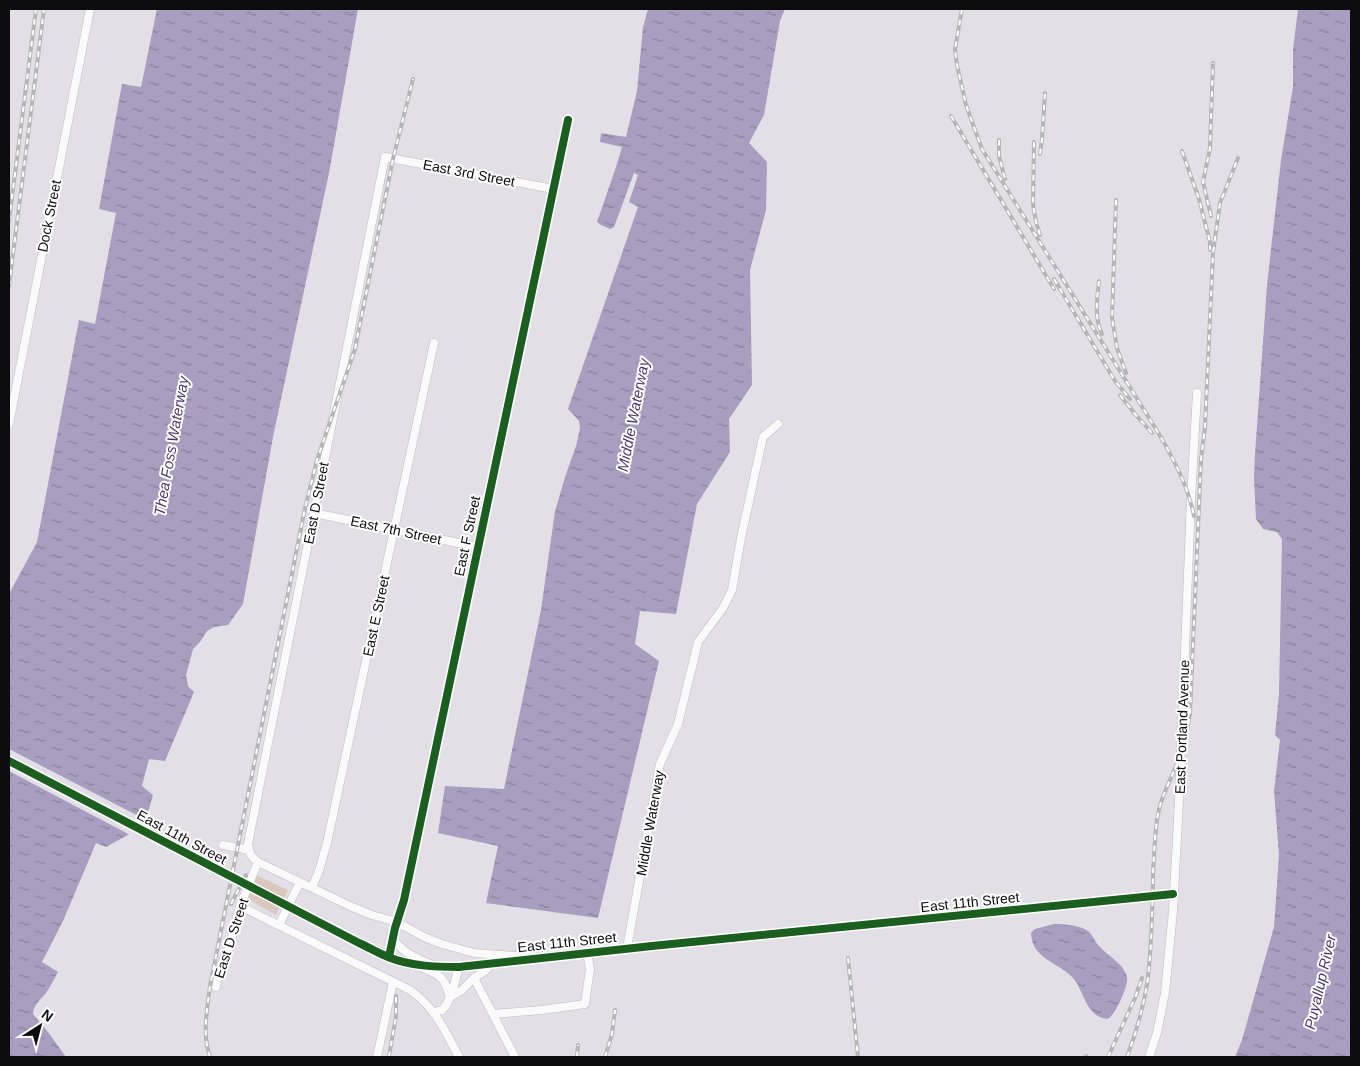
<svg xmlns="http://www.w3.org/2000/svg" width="1360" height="1066" viewBox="0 0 1360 1066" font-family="Arial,sans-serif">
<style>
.green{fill:#dac8be}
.water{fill:url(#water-ripples)}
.pier{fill:#e2e0e6}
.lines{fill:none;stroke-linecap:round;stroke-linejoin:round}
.minor-casing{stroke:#bebcc0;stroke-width:9}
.minor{stroke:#fbfafb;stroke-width:8}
.rail-casing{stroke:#b6b6b6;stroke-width:4}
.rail{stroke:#fff;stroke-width:2;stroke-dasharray:5.5;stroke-linecap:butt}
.minor-bridge-casing{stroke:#bebcc0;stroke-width:9;stroke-linecap:butt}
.minor-bridge{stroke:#fbfafb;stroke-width:8}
.cycleway-casing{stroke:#fff;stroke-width:11}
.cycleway{stroke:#1b5e20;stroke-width:8}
.labels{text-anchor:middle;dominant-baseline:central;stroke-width:4;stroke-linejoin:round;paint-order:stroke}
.street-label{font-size:14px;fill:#0c0b0e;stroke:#fff}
.water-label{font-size:15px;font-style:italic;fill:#4a356e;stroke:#fff}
</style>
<defs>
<pattern id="water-ripples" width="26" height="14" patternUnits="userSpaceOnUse" patternTransform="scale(1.25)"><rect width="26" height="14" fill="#a99ebf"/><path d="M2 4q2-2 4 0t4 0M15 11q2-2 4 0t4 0" fill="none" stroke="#887f9a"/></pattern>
</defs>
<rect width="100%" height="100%" fill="#e2e0e6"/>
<!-- green -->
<path class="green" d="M250,872l38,18 -12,25 -35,-20z"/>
<!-- water -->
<path class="water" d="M157,9h201l-29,164 -56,264 -30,167 -15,21 -14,2 -7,4 -7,11 -7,7 -7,26 2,11 6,6 -29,69 -16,-2 -7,27 11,9 -9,31 -38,21 -10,-4 -33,78 -21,41 16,10c-4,7 -8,15 -12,21 -6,8 -12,10 -13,21l15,18 18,25h-57v-463l28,-52 42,-222 16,4 21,-111 -17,-4 23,-125 19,3z
M648,9h137l-5,12 -16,94 -15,28 18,19 -1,48 -16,60 2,115 -23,34 1,33 -33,52 -21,110 -36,-3 -5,33 24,17 -61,257 -112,-15 12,-57 -60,-13 7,-47 59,3 37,-179 14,-99 11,-37 10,-28 4,-18 -1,-7 -11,-12 70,-202 -9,-5 9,-27 -4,-2 -20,54 -4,2 -9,-4 -4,-3 19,-55 6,-20 -22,-5 1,-9 25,4 11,-46 6,-64z
M1298,9h53v1048h-116l7,-17 32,-113 5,-72 -5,-64 6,-51 -5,-5 4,-42 3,-154 -5,-7 -14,-3 -7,-10 -2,-41 1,-24 12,-169 14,-125 12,-73v-37z
M1054,924c10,0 26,1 34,7 4,3 7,11 11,15 9,10 25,18 28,31 2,7 -11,37 -18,41 -4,2 -10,-1 -14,-4 -12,-10 -13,-28 -24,-38 -16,-15 -39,-18 -40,-43l4,-4z"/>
<!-- pier -->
<path class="pier" d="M9,749l139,72 -2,6 -14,9 -123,-65z"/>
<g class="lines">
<defs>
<path id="minor" d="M9,424l81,-415
M314,513l164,34
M9,761l56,30
M223,845l26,5
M312,887l7,-16 8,-28 107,-500
M240,906l170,84c25,17 35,41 49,67
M279,925l21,-43
M393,938c7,13 24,21 37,26
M359,943c17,8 34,17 54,21 34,7 70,0 104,-4
M627,948l33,-184 18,-40 20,-82 25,-34 9,-18 9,-52 22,-101 15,-13
M389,957l6,-29 9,-28 164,-780
M536,958l637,-64
M539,958l-65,-5 -32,-9 -18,-7 -27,-15 -25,-7 -20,-8 -94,-45c-7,-5 -9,-9 -10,-18l137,-687 168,32
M425,969c16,6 20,10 24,26
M474,978l41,79
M216,987l2,-14 12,-28 10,-39 18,-44
M450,997l12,-7 12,-12 11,-7 8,-8
M434,1012c1,0 7,-2 8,-2 9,-7 14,-33 17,-43
M493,1014l49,-4 43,-6 5,-35 -3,-16
M377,1057l16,-75
M1149,1057l8,-24 8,-40 8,-82 6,-110 12,-302 6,-106"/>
</defs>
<!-- minor casing -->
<use href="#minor" class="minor-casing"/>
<!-- minor -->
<use href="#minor" class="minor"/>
<defs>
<path id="rail" d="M962,9l-7,40 2,16 9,40 16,44 177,285c15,26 29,52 35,82
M951,116l103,173
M999,140v16l6,23
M1034,142l-1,62 3,18 4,13
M1182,151l17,48 11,43v8
M1040,154l2,-15 3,-46
M1116,200l-4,118 5,30 9,25
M1211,216l-8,-34 7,-34 3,-85
M9,221l27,-212
M1054,279l61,102 15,18
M1099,281c-2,18 -5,36 3,53
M9,286l35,-277
M1120,395l15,19 17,19
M231,904l15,-29
M848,958l10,99
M210,1057c-8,-23 -3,-47 0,-71l95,-478 12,-48 38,-111 38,-190 20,-80
M389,1057l7,-41v-20
M577,1057l1,-12
M605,1057l7,-23 3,-24
M1085,1057l1,-1
M1108,1057l27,-59 7,-20
M1127,1057c9,-24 16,-48 20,-73 8,-55 3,-110 10,-164 3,-24 16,-43 23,-65 5,-13 8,-27 10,-41l11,-255 4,-32 8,-174 7,-50 18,-45"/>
</defs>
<!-- rail casing -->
<use href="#rail" class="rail-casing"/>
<!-- rail -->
<use href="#rail" class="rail"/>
<defs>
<path id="minor-bridge" d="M65,791l294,152"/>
</defs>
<!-- minor-bridge casing -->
<use href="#minor-bridge" class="minor-bridge-casing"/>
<!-- minor-bridge -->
<use href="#minor-bridge" class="minor-bridge"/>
<defs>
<path id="cycleway" d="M9,761l350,182c9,4 19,10 29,14 22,9 47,10 71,10l193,-21 521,-52
M389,957l6,-29 9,-28 164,-780"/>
</defs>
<!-- cycleway casing -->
<use href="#cycleway" class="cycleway-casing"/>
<!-- cycleway -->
<use href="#cycleway" class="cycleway"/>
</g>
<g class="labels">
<!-- street labels -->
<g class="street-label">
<text transform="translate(469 173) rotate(11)">East 3rd Street</text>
<text transform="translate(49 216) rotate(-79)">Dock Street</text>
<text transform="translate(316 503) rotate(-79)">East D Street</text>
<text transform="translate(396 530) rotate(12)">East 7th Street</text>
<text transform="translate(467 536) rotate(-78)">East F Street</text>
<text transform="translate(376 616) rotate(-78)">East E Street</text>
<text transform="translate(1182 727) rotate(-88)">East Portland Avenue</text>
<text transform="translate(650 823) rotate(-80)">Middle Waterway</text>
<text transform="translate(182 837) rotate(28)">East 11th Street</text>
<text transform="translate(970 902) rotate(-6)">East 11th Street</text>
<text transform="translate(231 938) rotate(-72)">East D Street</text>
<text transform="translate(567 942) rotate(-6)">East 11th Street</text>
</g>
<!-- water labels -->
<g class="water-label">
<text transform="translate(633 415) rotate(-79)">Middle Waterway</text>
<text transform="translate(171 446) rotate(-80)">Thea Foss Waterway</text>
<text transform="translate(1320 982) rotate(-77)">Puyallup River</text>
</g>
</g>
<!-- border -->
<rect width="1360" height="1066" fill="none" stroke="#0c0b0e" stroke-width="20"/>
<!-- north arrow -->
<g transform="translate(40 1026) rotate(36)" stroke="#ffffff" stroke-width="4" paint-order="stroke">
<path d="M0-4L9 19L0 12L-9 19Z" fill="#0c0b0e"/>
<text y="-8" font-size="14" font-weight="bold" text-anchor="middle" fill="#0c0b0e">N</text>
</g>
</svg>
